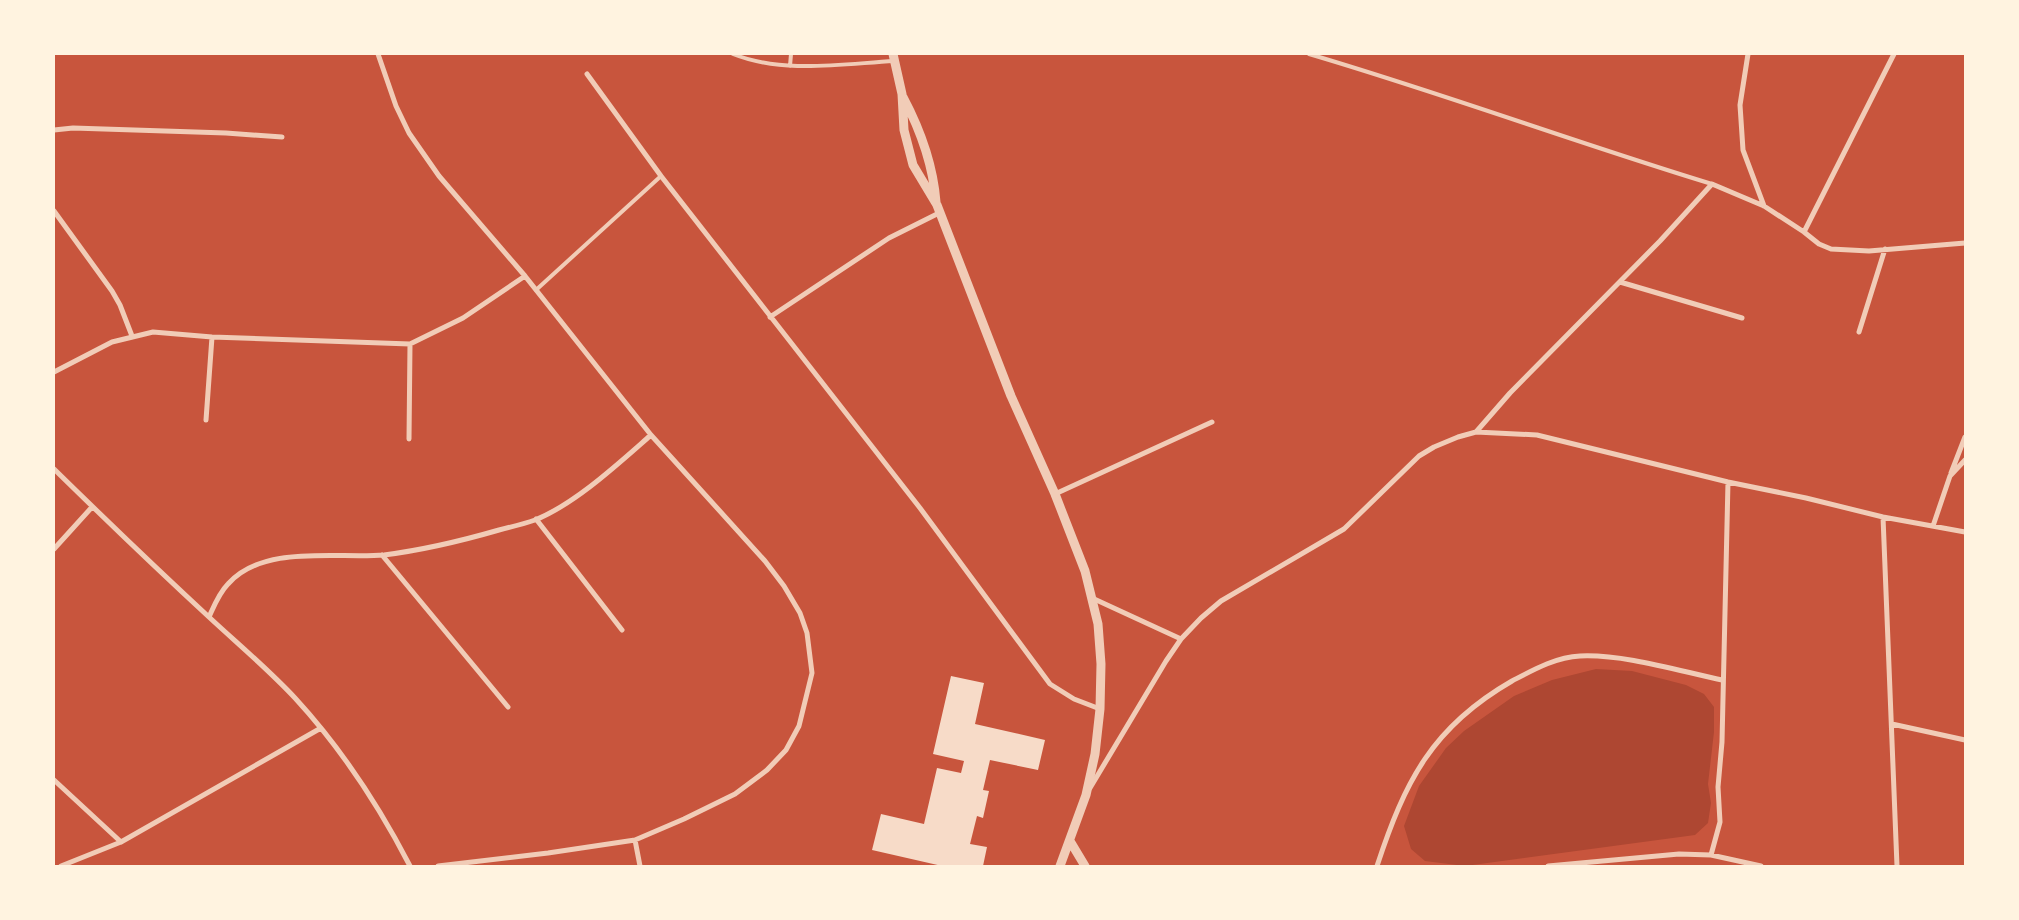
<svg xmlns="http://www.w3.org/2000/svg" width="2019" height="920" viewBox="0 0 2019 920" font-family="Lato,sans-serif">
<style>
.green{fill:#ae4732}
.building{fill:#f7dbc8}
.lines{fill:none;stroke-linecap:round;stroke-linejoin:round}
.service{stroke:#f1ccb7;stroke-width:4}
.minor{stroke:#f1ccb7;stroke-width:5}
.tertiary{stroke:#f1ccb7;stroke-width:9}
</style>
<rect width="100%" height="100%" fill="#c8553d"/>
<!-- green -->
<path class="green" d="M1596,669l36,2 54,14 18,9 10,13v25l-6,52 3,19 -3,20 -13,12 -230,31 -40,-5 -14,-12 -7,-23 15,-40 27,-38 18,-17 50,-35 38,-16z"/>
<!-- building -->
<path class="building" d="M951,676l33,7 -9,41 70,16 -7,30 -48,-10 -7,30 6,1 -6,27 -6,-2 -7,28 17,3 -4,19h-41l-70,-16 9,-36 43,10 13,-56 24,5 3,-12 -31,-7z"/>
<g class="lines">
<!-- service -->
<path class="service" d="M733,54c50,20 108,10 161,7
M1309,54c136,40 268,89 403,130
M790,66l1,-12
M536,290l125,-114"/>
<!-- minor -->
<path class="minor" d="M378,54l18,52 13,27 30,43 86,100 126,159 114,126 19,25 16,27 7,20 5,40 -13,53 -13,24 -19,20 -32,24 -51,25 -49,21 -87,13 -110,13
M1748,54l-8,51 3,45 21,56
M587,74l74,102 259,332 130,176 24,15 26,10
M54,130l19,-2 153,5 56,4
M54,211l58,80 8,14 12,31
M1804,232l90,-178
M1620,282l122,36
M770,317l119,-79 50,-25
M1859,332l26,-83
M54,372l58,-30 41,-10 59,5 198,7 53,-26 62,-42
M206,420l6,-83
M1476,432l34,-39 150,-152 52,-57 52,22 40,26 15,12 12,5 38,2 96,-8
M409,439l1,-95
M54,469c51,50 103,100 156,149 28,26 58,51 85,80 46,50 84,108 115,168
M1951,473l14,-36
M1055,494l157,-72
M1883,517l14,349
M536,519l86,111
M1933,526l17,-50 15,-16
M54,549l38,-42
M382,555l126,152
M1092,598l89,41
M209,617c5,-11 10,-24 19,-33 35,-40 109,-25 156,-29 39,-5 77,-14 115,-25 12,-3 24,-6 36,-10 40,-16 84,-57 116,-85
M1892,724l73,16
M54,780l67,62
M1090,788l76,-127 15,-22 20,-21 20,-17 123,-72 75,-73 15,-9 24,-10 18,-5 61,3 191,47 78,16 77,19 82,15
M635,840l5,26
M1711,855l9,-33 -2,-35 4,-45 6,-260
M61,866l60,-24 200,-114
M1377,866c28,-85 55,-139 135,-185 21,-11 44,-24 68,-25 44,-2 99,15 142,24
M1548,866l131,-12 32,1 50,11"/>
<!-- tertiary -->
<path class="tertiary" d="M893,54l9,40 2,36 9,35 24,40 74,191 44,98 30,77 13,53 3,40 -1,45 -5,45 -9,41 -26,71
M903,97c18,34 30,67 33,105
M1070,841l15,25"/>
</g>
<!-- border -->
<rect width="2019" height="920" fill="none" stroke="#fff3e0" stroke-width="110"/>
</svg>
